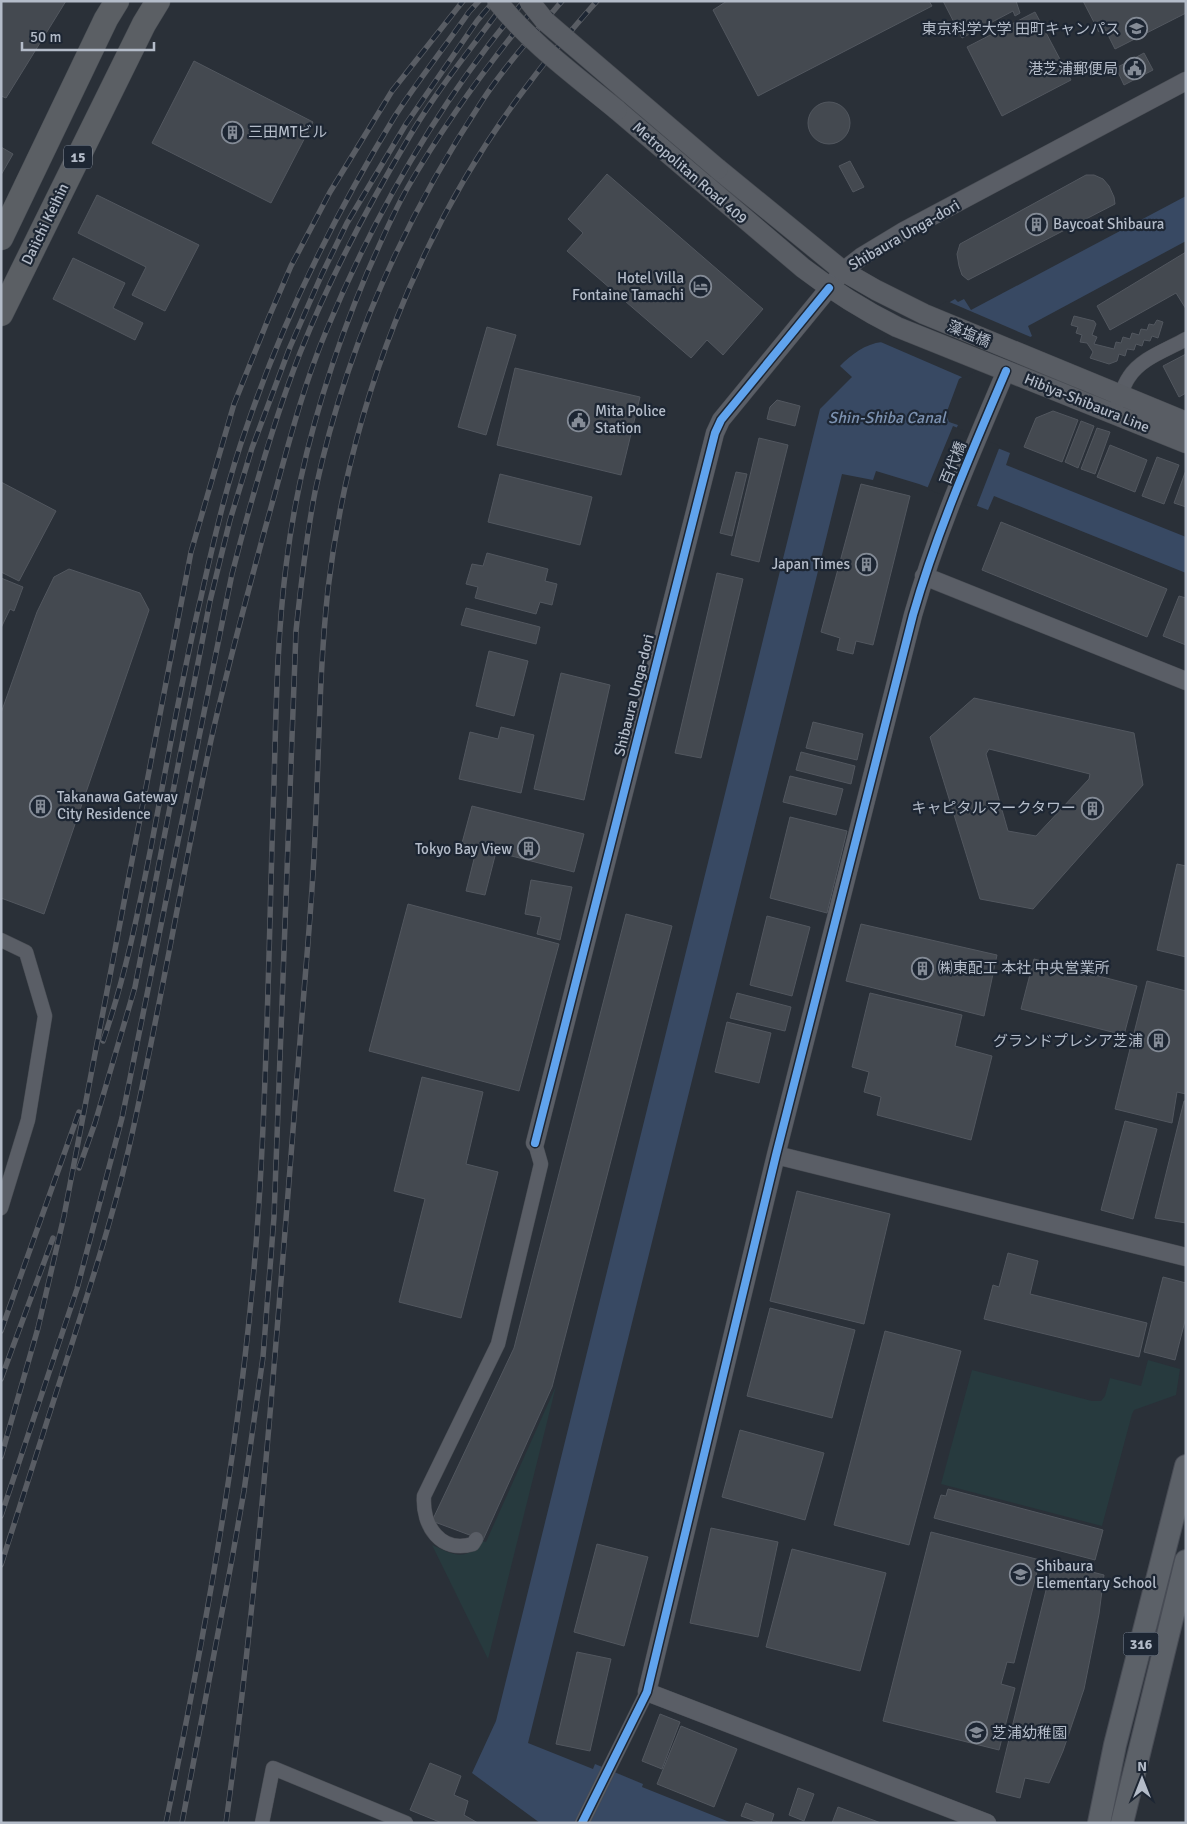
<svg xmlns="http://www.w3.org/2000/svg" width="1187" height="1824" viewBox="0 0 1187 1824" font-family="Signika,'Noto Sans JP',sans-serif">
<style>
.green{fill:#273a3e}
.water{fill:#384963}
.pier{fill:#2a3038}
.building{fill:#444950;stroke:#52575f;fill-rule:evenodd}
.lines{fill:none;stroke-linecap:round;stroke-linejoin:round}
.minor-casing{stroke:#484c53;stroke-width:15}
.tertiary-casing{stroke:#484c53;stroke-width:19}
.secondary-casing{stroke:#484c53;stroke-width:21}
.primary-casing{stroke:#484c55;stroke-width:24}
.trunk-casing{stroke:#474c53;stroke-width:25}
.minor{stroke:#5a5e66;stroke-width:14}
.tertiary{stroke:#5a5e66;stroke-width:18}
.secondary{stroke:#595d64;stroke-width:20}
.primary{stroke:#5c6168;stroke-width:22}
.trunk{stroke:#5b5f64;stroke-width:24}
.rail-casing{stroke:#595d64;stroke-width:5.5}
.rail{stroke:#1d2633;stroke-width:4;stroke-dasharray:11;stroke-linecap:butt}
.secondary-bridge-casing{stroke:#484c53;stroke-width:21;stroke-linecap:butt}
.secondary-bridge{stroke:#595d64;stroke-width:20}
.cycleway-casing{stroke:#1d2633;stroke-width:11}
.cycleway{stroke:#60a3ed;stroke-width:8}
.labels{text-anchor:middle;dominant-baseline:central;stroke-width:4.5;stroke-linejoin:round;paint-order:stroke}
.shield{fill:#1d2633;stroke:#878f9c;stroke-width:1}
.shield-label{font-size:14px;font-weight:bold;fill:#b4bcc9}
.poi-label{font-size:15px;fill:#b4bcc9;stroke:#1d2633;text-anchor:end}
.street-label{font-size:15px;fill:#b4bcc9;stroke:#1d2633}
.water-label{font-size:16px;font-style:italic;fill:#7c92b1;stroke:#1d2633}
</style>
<rect width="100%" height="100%" fill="#2a3038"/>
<!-- green -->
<path class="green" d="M1148,1360l32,9 -4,26 -42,15 -2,4 -30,112 -161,-42 31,-114 120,31h9l4,-5 5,-18 31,8z
M556,1386l-68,273 -56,-114c20,9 34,18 49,-4l5,1z"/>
<!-- water -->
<path class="water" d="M1186,196v45l-158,85 4,10 -73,43 -13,35 3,8 9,3 -3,6 55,22 -4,12 180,72v36l-192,-77 -6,14 -69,-26 -43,-13 -3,9 -31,-6 -314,1269 65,26 2,-5 48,20 -1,3 90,36h-192l-68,-50 24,-52 324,-1312 32,-32 -12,-11c12,-12 25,-22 42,-24l73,-43 3,3 6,-3 7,11z"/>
<!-- pier -->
<path class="pier" d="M947,301l86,37 -69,40 -88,-38h5z
M953,426l47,20 -24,62 -49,-19z"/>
<!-- building -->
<path class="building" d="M1,1h65l-60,97 -5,-2z
M727,1h202l3,5 -174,90 -45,-86z
M943,1h73l4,12 -5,3 -2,-5 -51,27z
M1083,1h103v12l-71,36 -10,-20 -6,3z
M1035,12l36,68 -69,36 -35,-69z
M1144,53l9,17 -29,15 -8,-17z
M194,61l119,61 -42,81 -119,-60z
M808 123a21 21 0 1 1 42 0a21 21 0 1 1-42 0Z
M1,147l12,7 -12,21z
M850,161l14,26 -11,5 -14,-26z
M607,174l156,135 -40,46 -16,-15 -16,18 -124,-107 16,-18 -15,-14z
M1086,175h8l9,4 6,7 5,11 1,7 -147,76 -6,-5 -3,-9 -2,-12 3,-10z
M97,195l102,50 -34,66 -33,-16 14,-28 -68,-34z
M1186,252v57l-10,-16 -66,37 -13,-24z
M73,258l52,25 -12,25 30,15 -8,17 -82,-41z
M1074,316l20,5 2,3 -4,11 5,2 -3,7 20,5 2,-7 5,1 2,-6 7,2 2,-6 7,2 2,-6 6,1 2,-6 5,1 3,-5 6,2 -5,16 -6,-2 -2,5 -6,-1 -2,6 -6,-2 -2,6 -7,-1 -2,7 -6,-2 -2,7 -8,3 -19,-6 3,-6 -6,-9 -7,-1 2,-7 -6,-2 2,-6 -7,-2z
M487,327l29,8 -30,100 -28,-8z
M1186,354v39l-7,4 -16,-31z
M515,368l125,29 -19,78 -124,-30z
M777,400l23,6 -5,20 -28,-7 3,-12z
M1053,411l25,9 -16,42 -38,-15 12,-29z
M1081,421l13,5 -16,42 -13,-6z
M1097,428l13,4 -15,42 -14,-5z
M759,438l29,7 -29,117 -28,-7z
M1110,445l37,15 -12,32 -38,-15z
M1157,457l22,8 -15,39 -22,-8z
M1186,470v37l-12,-4z
M736,472l11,2 -15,62 -12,-3z
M500,474l92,23 -12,48 -92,-23z
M1,482l55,29 -37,70 -18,-9z
M861,484l49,12 -37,149 -17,-4 -3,13 -16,-4 3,-12 -19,-6z
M1001,522l166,67 -20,48 -165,-67z
M487,553l61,16 -3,12 12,3 -5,21 -12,-3 -4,12 -61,-16 3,-11 -12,-3 6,-20 11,2z
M69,569l71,24 9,17 -105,304 -43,-16v-185l36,-101 17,-35z
M717,573l26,6 -42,179 -26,-5z
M1,578l22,9 -9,24 -4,-2 -9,19z
M1179,596l7,2v47l-23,-9z
M466,608l74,19 -4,17 -75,-19z
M489,651l39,10 -14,55 -38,-10z
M561,673l49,12 -26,115 -50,-11z
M974,698l160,35 9,52 -110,124 -53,-10 -50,-162zM989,749l101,25 -1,5 -53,57 -28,-5 -22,-77z
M813,722l50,12 -6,26 -51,-12z
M501,727l33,8 -13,58 -62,-14 11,-47 28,7z
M801,752l54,14 -4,18 -55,-14z
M790,776l53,13 -7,26 -53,-13z
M472,806l112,28 -10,38 -78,-20 -11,43 -19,-4 11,-44 -15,-4z
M790,817l57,14 -20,82 -57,-15z
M1177,864l9,2v91l-29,-7z
M531,880l41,7 -12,53 -23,-6 4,-17 -16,-3z
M408,904l151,40 -40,147 -150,-40z
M626,914l46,12 -120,461 -69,153 -51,-19 82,-173z
M767,916l43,11 -18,69 -42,-11z
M861,924l136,31 -13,61 -138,-35z
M1034,959l103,27 -13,49 -103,-26z
M1147,981l39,10v103l-9,-2 -5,31 -57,-14z
M737,993l54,14 -6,24 -55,-13z
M870,993l92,22 -7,31 37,10 -21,84 -94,-25 4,-18 -17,-5 5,-20 -17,-5z
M727,1022l44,11 -12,50 -44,-11z
M422,1077l61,15 -17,72 32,8 -37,146 -62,-16 26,-103 -31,-8z
M1184,1101h2v122l-31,-5z
M1125,1121l32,8 -24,90 -32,-9z
M797,1191l93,23 -26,110 -94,-23z
M1008,1253l30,8 -8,33 117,29 -8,34 -155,-38 9,-34 6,2z
M1163,1277l23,6v34l-11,43 -31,-8z
M770,1308l85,22 -23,88 -85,-22z
M885,1331l76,20 -52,194 -75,-20z
M740,1430l84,23 -19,67 -83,-23z
M948,1489l155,41 -8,30 -161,-42 7,-23 5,1z
M711,1528l67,14 -20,95 -68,-14z
M931,1532l109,28 -26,103 -7,-1 -6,22 14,4 -16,62 -116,-29z
M597,1544l51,13 -24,89 -50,-14z
M792,1549l94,24 -26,98 -94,-24z
M1053,1562l51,13 -5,39 -15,75 -21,62 -14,32 -24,-5 -5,20 -24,-6z
M577,1652l34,7 -21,92 -34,-7z
M660,1714l20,8 -18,47 -20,-8z
M681,1726l56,23 -23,58 -57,-23z
M430,1763l31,13 -7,19 14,6 -4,14 14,8h-36l-32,-13z
M798,1788l16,6 -10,27 -15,-6z
M746,1803l28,11 -3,9h-10l-20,-7z
M838,1807l43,16h-49z"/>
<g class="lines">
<defs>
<path id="minor" d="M1118,402c3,-8 6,-18 11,-25 12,-19 38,-27 57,-38
M1,940l25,12 19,64 -17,104 -27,88
M476,1539l-3,5c-32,10 -51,-18 -49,-48l74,-152 43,-180 -6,-21
M262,1823l11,-55 133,55
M582,1823l65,-131"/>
<path id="tertiary" d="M924,576l262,105
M535,1143l180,-710 6,-13 122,-149 18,-14 43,-26 282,-150
M776,1155l410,102
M987,1823l-340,-131 129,-537 137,-540c24,-84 59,-164 93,-244"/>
<path id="secondary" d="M617,110l186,158c30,23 60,42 94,59l289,116
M718,169l125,102 33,19 48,24 262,108"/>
<path id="primary" d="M1099,1823l16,-78 71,-279
M1122,1823l64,-262"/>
<path id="trunk" d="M1,238l105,-219 11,-18
M1,314l143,-290 14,-23"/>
</defs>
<!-- minor casing -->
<use href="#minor" class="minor-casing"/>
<!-- tertiary casing -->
<use href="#tertiary" class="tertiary-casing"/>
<!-- secondary casing -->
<use href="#secondary" class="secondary-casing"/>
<!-- primary casing -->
<use href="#primary" class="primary-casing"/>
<!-- trunk casing -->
<use href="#trunk" class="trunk-casing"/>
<!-- minor -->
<use href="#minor" class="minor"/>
<!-- tertiary -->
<use href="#tertiary" class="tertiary"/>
<!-- secondary -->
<use href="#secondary" class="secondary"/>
<!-- primary -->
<use href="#primary" class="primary"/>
<!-- trunk -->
<use href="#trunk" class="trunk"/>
<defs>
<path id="rail" d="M103,1041c22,-63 35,-128 48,-194 16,-83 30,-167 50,-250 13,-57 26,-116 46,-171 37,-109 88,-212 148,-310 23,-36 50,-69 74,-104l10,-11
M79,1168l16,-45 40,-136 75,-386 20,-81 22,-72 38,-101 32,-73 25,-51 59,-99 71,-103 17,-20
M1,1331l78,-219
M1,1379l52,-141
M1,1457l37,-129 26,-112 127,-664 43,-148 35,-87 22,-51 39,-74 62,-101 71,-90
M1,1516l76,-227 45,-171 110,-544c19,-74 40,-149 68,-221 30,-76 69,-149 111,-219 28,-47 63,-89 95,-133
M1,1565c25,-77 49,-154 74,-231 22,-69 44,-138 59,-209 28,-128 50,-258 77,-385 16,-71 35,-141 54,-211 19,-67 35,-136 62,-200 49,-118 114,-230 197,-328
M166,1823c42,-205 80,-412 93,-621 9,-139 10,-279 15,-418 2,-73 3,-146 12,-218 12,-101 42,-200 81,-293 13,-29 25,-58 41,-86 38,-66 83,-127 132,-186
M182,1823l50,-264 12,-68 19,-134 11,-140 22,-586c5,-47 10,-93 19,-139 30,-141 87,-270 167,-391 23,-35 52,-67 80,-100
M226,1823c38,-280 56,-563 79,-844 4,-48 8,-95 10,-143 4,-82 4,-165 13,-247 21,-180 91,-363 202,-507 21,-28 44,-55 67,-81"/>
</defs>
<!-- rail casing -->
<use href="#rail" class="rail-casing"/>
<!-- rail -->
<use href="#rail" class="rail"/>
<defs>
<path id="secondary-bridge" d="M497,1c32,41 80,76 120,109
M529,1l16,20 28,24 145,124"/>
</defs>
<!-- secondary-bridge casing -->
<use href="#secondary-bridge" class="secondary-bridge-casing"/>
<!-- secondary-bridge -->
<use href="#secondary-bridge" class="secondary-bridge"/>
<defs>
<path id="cycleway" d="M535,1143l180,-710 6,-13 108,-132
M582,1823l65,-131 129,-537 137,-540c24,-84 59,-164 93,-244"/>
</defs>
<!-- cycleway casing -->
<use href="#cycleway" class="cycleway-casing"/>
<!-- cycleway -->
<use href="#cycleway" class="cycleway"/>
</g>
<!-- icons -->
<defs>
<symbol id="university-ring" viewBox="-11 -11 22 22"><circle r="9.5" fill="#1d2633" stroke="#848b96" stroke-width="1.5"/><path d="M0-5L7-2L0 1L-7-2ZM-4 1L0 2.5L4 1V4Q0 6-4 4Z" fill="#848b96"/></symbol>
<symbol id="civic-ring" viewBox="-11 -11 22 22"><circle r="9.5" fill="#1d2633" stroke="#848b96" stroke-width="1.5"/><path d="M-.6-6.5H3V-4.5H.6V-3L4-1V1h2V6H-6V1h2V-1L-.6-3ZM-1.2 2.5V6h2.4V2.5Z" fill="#848b96"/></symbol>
<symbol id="building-ring" viewBox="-11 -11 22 22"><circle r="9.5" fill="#1d2633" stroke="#848b96" stroke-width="1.5"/><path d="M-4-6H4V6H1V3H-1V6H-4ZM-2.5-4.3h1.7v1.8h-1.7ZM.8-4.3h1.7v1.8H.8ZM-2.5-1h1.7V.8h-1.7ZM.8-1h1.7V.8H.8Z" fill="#848b96"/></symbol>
<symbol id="hotel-ring" viewBox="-11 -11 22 22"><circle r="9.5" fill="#1d2633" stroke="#848b96" stroke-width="1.5"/><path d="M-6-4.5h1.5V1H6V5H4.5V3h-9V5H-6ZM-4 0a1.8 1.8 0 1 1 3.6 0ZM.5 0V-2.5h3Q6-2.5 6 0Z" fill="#848b96"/></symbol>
<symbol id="school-ring" viewBox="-11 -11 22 22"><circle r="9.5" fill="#1d2633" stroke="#848b96" stroke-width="1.5"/><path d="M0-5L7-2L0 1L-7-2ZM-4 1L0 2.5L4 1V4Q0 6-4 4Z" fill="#848b96"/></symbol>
</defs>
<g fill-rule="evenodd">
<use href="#university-ring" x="1124" y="16" width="25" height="25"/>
<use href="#civic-ring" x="1122" y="56" width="25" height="25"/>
<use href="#building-ring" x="220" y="120" width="25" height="25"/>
<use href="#building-ring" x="1024" y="212" width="25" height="25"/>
<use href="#hotel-ring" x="688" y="274" width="25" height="25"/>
<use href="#civic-ring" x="566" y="408" width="25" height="25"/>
<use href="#building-ring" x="854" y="552" width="25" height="25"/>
<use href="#building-ring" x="28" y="794" width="25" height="25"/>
<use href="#building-ring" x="1080" y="796" width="25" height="25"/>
<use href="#building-ring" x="516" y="836" width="25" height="25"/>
<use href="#building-ring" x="910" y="956" width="25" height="25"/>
<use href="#building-ring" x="1146" y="1028" width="25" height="25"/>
<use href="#school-ring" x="1008" y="1562" width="25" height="25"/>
<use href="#school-ring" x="964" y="1720" width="25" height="25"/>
</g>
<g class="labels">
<!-- shield labels -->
<g class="shield">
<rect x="64" y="145.5" width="28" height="23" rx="4"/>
<rect x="1123.5" y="1632.5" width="35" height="23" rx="4"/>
</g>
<g class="shield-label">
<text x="78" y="157">15</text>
<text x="1141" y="1644">316</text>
</g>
<!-- poi labels -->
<g class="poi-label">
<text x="1120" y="29">東京科学大学 田町キャンパス</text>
<text x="1118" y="69">港芝浦郵便局</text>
<text x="248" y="132" text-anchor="start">三田MTビル</text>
<text x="1053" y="224" text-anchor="start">Baycoat Shibaura</text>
<text x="684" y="278">Hotel Villa<tspan x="684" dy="17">Fontaine Tamachi</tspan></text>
<text x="595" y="411" text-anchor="start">Mita Police<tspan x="595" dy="17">Station</tspan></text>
<text x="850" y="564">Japan Times</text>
<text x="57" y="797" text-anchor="start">Takanawa Gateway<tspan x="57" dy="17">City Residence</tspan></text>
<text x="1076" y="808">キャピタルマークタワー</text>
<text x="512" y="849">Tokyo Bay View</text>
<text x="938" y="968" text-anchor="start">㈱東配工 本社 中央営業所</text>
<text x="1143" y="1041">グランドプレシア芝浦</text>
<text x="1036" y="1566" text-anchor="start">Shibaura<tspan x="1036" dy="17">Elementary School</tspan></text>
<text x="992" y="1733" text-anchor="start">芝浦幼稚園</text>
</g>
<!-- street labels -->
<g class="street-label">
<text transform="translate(690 173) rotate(41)">Metropolitan Road 409</text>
<text transform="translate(45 224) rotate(-64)">Daiichi Keihin</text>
<text transform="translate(904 235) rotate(-30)">Shibaura Unga-dori</text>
<text transform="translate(969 334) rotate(23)">藻塩橋</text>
<text transform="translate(1087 403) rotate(22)">Hibiya-Shibaura Line</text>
<text transform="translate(953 463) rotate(-68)">百代橋</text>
<text transform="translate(634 695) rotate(-76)">Shibaura Unga-dori</text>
</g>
<!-- water labels -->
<g class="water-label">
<text x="887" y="418">Shin-Shiba Canal</text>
</g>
</g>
<!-- border -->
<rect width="1187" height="1824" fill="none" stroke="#b4bcc9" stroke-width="5"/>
<!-- north arrow -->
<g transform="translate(1142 1779)" stroke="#1d2633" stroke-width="4" paint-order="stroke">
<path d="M0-4L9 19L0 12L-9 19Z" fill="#b4bcc9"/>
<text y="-8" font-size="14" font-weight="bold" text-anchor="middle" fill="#b4bcc9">N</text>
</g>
<!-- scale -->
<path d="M22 42v8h132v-8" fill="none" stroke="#b4bcc9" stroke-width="2.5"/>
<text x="30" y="42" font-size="15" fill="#b4bcc9" stroke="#1d2633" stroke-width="4" paint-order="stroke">50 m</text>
</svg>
